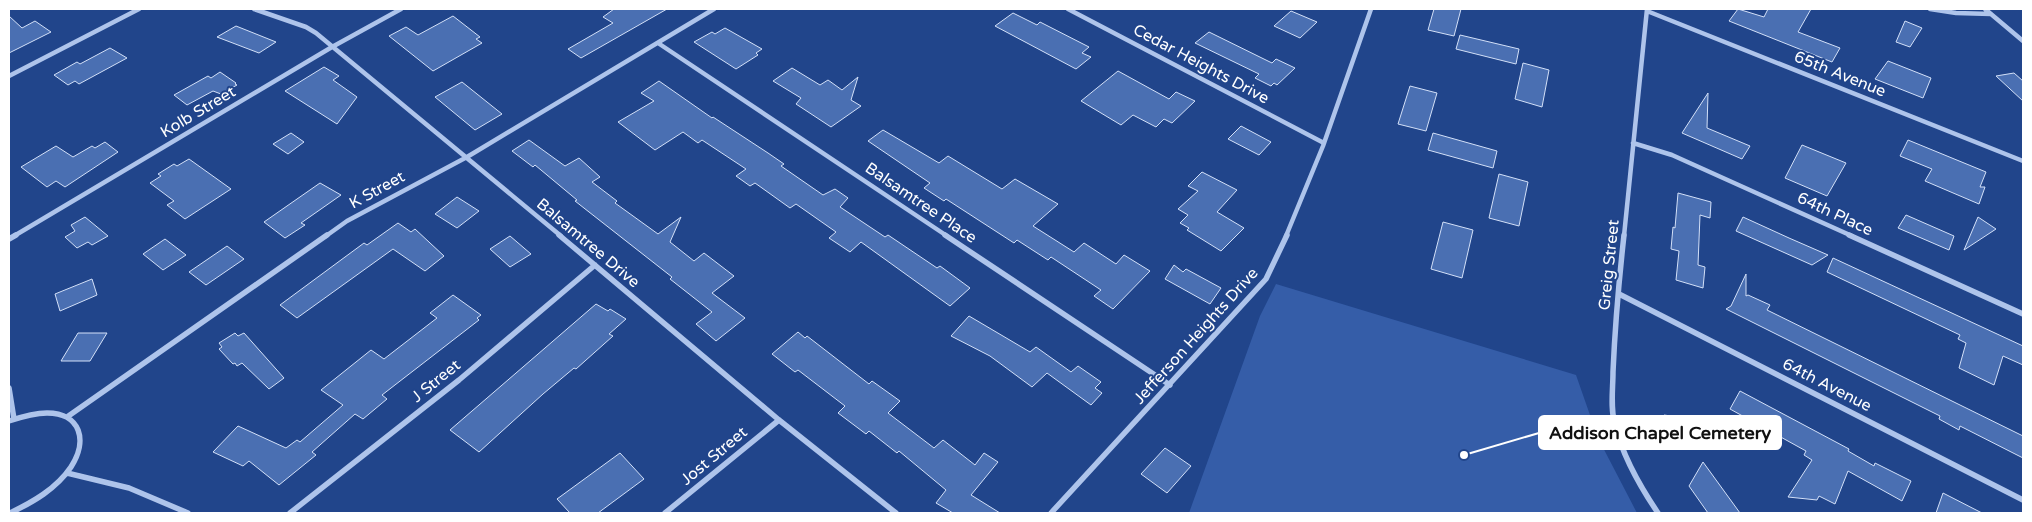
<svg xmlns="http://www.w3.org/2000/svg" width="2032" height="522" viewBox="0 0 2032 522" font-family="'Varela Round',sans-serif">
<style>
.green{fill:#355da8}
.building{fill:#4a6fb2;stroke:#d3e0f8}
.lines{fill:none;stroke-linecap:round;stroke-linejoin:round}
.minor-far1{stroke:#aec4eb;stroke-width:4.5}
.minor{stroke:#aec4eb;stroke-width:5.5}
.labels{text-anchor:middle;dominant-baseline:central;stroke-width:4;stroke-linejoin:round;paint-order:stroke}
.street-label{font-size:16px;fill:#fff;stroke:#21458b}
.leader{fill:none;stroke:#fff;stroke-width:2}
.callout-dot{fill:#fff;stroke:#21458b;stroke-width:2}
.callout{fill:#fff;stroke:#fff;stroke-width:2}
.callout-label{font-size:18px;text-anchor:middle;font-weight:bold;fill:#111}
</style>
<rect width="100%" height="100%" fill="#21458b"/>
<!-- green -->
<path class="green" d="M1276,284l300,91 22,63 39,75h-448l71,-197z"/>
<!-- building -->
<path class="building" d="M614,9h53l-86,49 -13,-9 45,-26 -10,-6z
M1434,9h27l-7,27 -26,-6z
M1738,9l26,8 4,-8h43l-13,23 42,16 -8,14 -103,-41z
M1291,11l26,11 -17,16 -26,-12z
M1013,13l24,12 3,-3 49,25 -7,6 9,4 -15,12 -81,-43z
M9,16l13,12 13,-7 16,11 -42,21z
M453,16l27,21 -4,2 6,4 -49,28 -44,-35 17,-9 12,8z
M1905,21l17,7 -12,19 -14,-5z
M236,26l40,16 -17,11 -42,-16z
M725,28l37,21 -6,4 2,2 -22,14 -42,-27 18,-10 3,2z
M1209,32l63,31 4,-4 19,9 -18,17 -3,-2 -3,3 -16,-8 4,-4 -64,-31z
M1460,35l59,14 -3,15 -60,-15z
M110,48l17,10 -48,26 -4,-3 -7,4 -14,-10 23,-13 3,2z
M1888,61l43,17 -8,20 -48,-19z
M1523,63l26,7 -7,37 -27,-8z
M324,67l15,9 -6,4 24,17 -20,27 -52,-33z
M792,68l28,17 8,-5 14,10 16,-13 -7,23 10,6 -30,21 -35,-23 5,-6 -28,-17z
M1118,71l51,28 7,-7 19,9 -23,22 -8,-4 -8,8 -23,-12 -12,10 -40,-24z
M220,72l16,11 -1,1 2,1 -16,9 -8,-3 -26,14 -13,-10 34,-19 3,2z
M2014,73l9,8v20l-27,-25z
M659,81l53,37 1,-1 55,36 16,11 -3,2 42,29 12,-6 13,9 -8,9 45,30 3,-2 49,33 3,-2 30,22 -20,18 -89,-64 -11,10 -21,-14 7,-6 -40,-28 -6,4 -35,-25 -5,3 -14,-10 10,-7 -44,-29 -4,3 -15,-11 -28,18 -37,-28 36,-21 -13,-8z
M462,82l40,32 -27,16 -40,-33z
M1410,86l27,7 -11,38 -28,-7z
M1708,93l-1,35 43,18 -8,13 -60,-26z
M1241,126l30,16 -12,13 -31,-16z
M883,130l56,33 9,-7 54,33 13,-10 43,25 -25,22 41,26 10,-9 32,21 8,-9 26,16 -37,38 -19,-13 7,-6 -50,-33 -3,3 -31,-20 -3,3 -68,-44 -2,2 -20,-13 6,-5 -62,-42z
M291,133l13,9 -16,12 -15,-10z
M1433,133l64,18 -4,17 -65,-18z
M529,140l36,26 14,-8 21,19 -8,5 25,19 -2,2 43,31 23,-17 -11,25 24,19 10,-8 30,23 -22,17 33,25 -29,23 -20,-17 16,-12 -42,-33 2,-2 -97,-76 2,-1 -42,-35 -2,2 -21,-16z
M1908,140l78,32 -6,15h5l-6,17 -54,-23 7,-12 -32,-13z
M105,142l13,10 -53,35 -9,-6 -9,6 -26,-20 35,-21 17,11 19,-11 3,2z
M1802,145l44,18 -19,33 -42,-18z
M189,159l42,30 -46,30 -18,-14 7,-4 -24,-18 11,-7 -3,-2 16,-10 3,2z
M1202,172l35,18 -20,22 27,16 -23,23 -34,-21 2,-2 -9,-5 8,-8 -10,-6 20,-18 -10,-5z
M1499,174l29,8 -9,44 -30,-8z
M320,183l21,12 -40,28 4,2 -20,13 -21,-16z
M1678,193l33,9 -1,16 -10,-3 -2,50 7,2 -2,21 -27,-8 3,-29 -8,-2 2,-22 2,1z
M457,197l22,14 -22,17 -22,-14z
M1906,215l48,21 -5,14 -51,-22z
M85,217l23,19 -16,9 -4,-3 -11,6 -12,-11 10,-6 -4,-6z
M1743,217l46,21 39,17 -16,10 -76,-34z
M1978,217l18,12 -32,21z
M1443,222l30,8 -11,48 -31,-9z
M398,223l13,9 4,-3 29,27 -19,15 -32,-22 -96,69 -17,-13 84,-62 3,2z
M510,236l21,18 -21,13 -20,-18z
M165,239l21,16 -23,15 -20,-16z
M227,246l17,13 -38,26 -17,-13z
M1833,258l190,88v19l-20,-9 -9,29 -35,-17 7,-25 -8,-4 2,-4 -133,-63z
M1174,265l9,7 3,-3 35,19 -11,16 -45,-25z
M1746,274v22l2,-1 22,10 -3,5 256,126v22l-63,-32 -1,4 -20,-11 1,-3 -214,-107 5,-3z
M92,279l5,16 -37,16 -5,-17z
M453,295l28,20 -4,3 2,2 -97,75 5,4 -24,20 -8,-5 -43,38 4,3 -37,30 -30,-24 -6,5 -30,-14 25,-26 48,22 11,-8 3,2 43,-37 -22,-15 50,-40 13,9 53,-41 -7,-5z
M596,304l12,7 2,-2 16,10 -17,15 4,2 -37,33 -2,-1 -31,26 -64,58 -29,-22z
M969,316l61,36 6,-5 35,25 7,-6 23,16 -6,6 7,5 -11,12 -44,-32 -15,14 -42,-31 -39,-20z
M798,332l7,6 2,-2 62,48 3,-3 28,20 -12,12 46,35 9,-8 32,25 9,-12 14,9 -27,33 29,18h-47l-17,-10 10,-13 -47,-39 -2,2 -28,-22 -3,3 -28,-21 7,-7 -47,-36 -3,2 -23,-18z
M78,333h29l-17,28h-29z
M235,333l3,3 6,-3 40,45 -15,11 -27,-26 -5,3 -2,-3 -2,1 -14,-15 3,-2 -3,-4z
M1740,391l109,58 -1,2 26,15 1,-3 36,18 -9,20 -54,-30 -13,33 -16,-8 -2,4 -29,-3 24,-37 -8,-5 2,-4 -76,-42z
M1664,415l28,4 3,18v12l-21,-4v-3l-5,-1z
M1165,448l26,18 -24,27 -26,-19z
M620,453l24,26 -46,34h-28l-13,-14z
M1703,462l37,51h-32l-19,-27z
M1943,493l39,20h-46z"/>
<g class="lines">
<!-- minor-far1 -->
<path class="minor-far1" d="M254,9l52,18 10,6 245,203
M1068,9l254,133
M1930,9l26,4 35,1
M1985,9l38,32
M1647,11l376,150
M658,43l289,193
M9,76l130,-67
M1633,143l39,12 180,81
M14,236l318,-189 69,-38
M326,236l21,-15 120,-64 247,-148
M1286,236l37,-90 48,-137
M1624,236l23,-227"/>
<!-- minor -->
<path class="minor" d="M559,235l220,185 117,93
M945,235l225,150
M1624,235c-5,45 -9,91 -11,137 0,17 -3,36 2,53 8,32 24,60 43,88
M1849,235l174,79
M9,239l7,-4
M1619,294l404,206
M9,388l5,31
M67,417l260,-182
M9,421c12,-4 25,-8 38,-8 34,0 41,28 24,54 -15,22 -38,35 -61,46
M67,473l62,15 59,25
M290,513l169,-133 136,-115
M665,513l114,-93
M1051,513l215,-234 21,-44"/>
</g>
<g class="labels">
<!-- street labels -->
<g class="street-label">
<text transform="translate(1201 64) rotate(28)">Cedar Heights Drive</text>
<text transform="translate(1840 74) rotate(22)">65th Avenue</text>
<text transform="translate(198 112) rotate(-31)">Kolb Street</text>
<text transform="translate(377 190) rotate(-29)">K Street</text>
<text transform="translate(921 203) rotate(34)">Balsamtree Place</text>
<text transform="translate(1835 214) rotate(25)">64th Place</text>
<text transform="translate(588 243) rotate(40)">Balsamtree Drive</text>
<text transform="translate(1609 265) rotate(-84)">Greig Street</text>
<text transform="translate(1196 336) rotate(-48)">Jefferson Heights Drive</text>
<text transform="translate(436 381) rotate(-39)">J Street</text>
<text transform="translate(1827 385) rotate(27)">64th Avenue</text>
<text transform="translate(714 456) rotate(-40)">Jost Street</text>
</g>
</g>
<!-- callouts -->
<path class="leader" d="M1464 455L1539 433"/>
<circle class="callout-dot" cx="1464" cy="455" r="5"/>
<rect class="callout" x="1539" y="416" width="242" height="33" rx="5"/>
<g class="callout-label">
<text x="1660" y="439">Addison Chapel Cemetery</text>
</g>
<!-- border -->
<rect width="2032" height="522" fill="none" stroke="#ffffff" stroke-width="20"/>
</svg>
